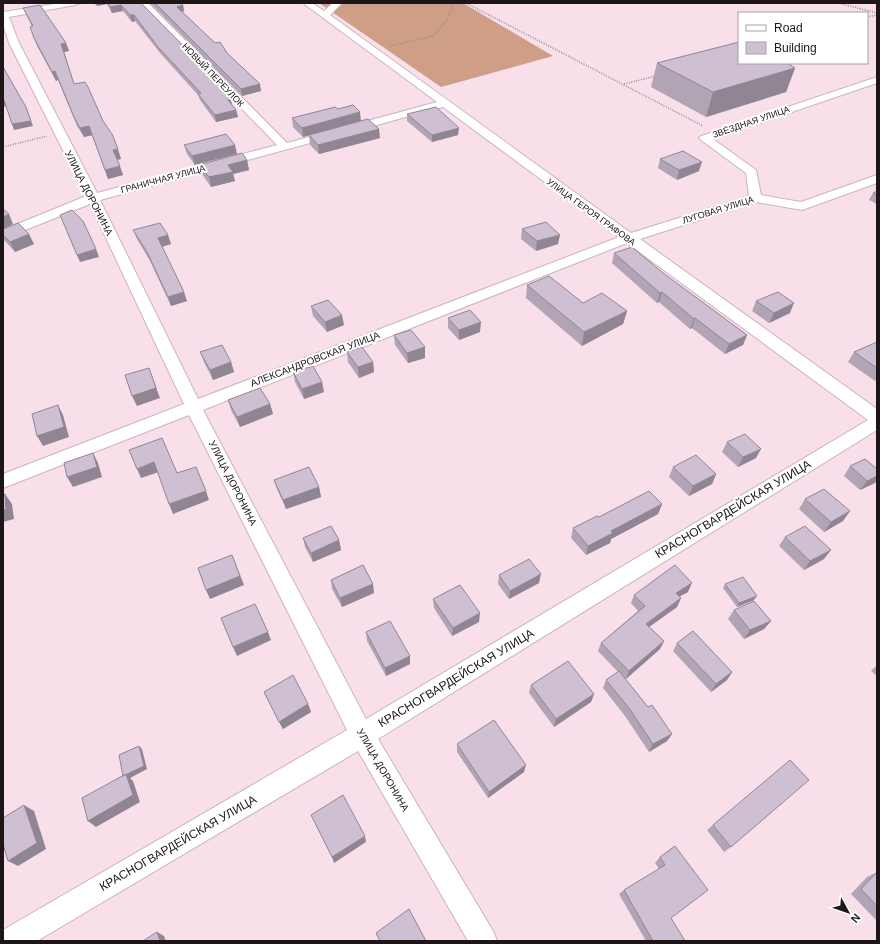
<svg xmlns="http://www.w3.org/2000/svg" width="880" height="944" viewBox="0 0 880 944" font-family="Arial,sans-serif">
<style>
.forest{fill:#ce9e86}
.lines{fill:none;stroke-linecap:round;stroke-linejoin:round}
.minor-casing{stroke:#cbb4be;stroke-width:2}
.path{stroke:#99878f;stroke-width:1.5;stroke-dasharray:1 1.5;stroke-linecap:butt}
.minor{fill:#fff;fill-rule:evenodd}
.wall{fill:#b1a4b5}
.shaded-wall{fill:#908693}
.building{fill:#cebfd2;stroke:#908693}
.labels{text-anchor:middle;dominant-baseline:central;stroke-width:4;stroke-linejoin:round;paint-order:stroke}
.far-street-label{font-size:9px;fill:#1d1518;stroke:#fff}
.street-label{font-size:10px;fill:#1d1518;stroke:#fff}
.near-street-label{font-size:12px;fill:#1d1518;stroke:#fff}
</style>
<rect width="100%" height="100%" fill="#f8dfea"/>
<!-- forest -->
<path class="forest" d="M319,3h144l90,53 -112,31z"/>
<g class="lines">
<defs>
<path id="minor" d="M60,3h19l-4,2 -66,12 10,26 78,150 180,-48 -138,-142h9l139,140 150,-41 -134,-99h9l12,8 9,-8h9l-12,12 301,218 118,-37 -3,-23 -45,-33 -2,-2 2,-2 176,-59v6l-164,56 43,31 5,25 40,7 76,-27v8l-75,27 -46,-8 -116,37 237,170v21l-499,309 115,192 4,10h-29l-110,-190 -321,190h-34v-11l344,-200 -158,-315 -186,73v-14l181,-70 -94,-200 -87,35v-9l83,-34 -77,-153 -6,-19v-12zM443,107l176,130 -421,162 -98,-199zM627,243l241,177 -502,299 -163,-309z"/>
</defs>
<!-- minor casing -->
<use href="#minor" class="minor-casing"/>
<!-- path -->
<path class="path" d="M466,3l237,123
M838,3l39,10
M867,17l10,-2
M390,46l43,-10 14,-16 7,-17
M624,84l32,-8
M3,147l44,-11"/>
<!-- minor -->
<use href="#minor" class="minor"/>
</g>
<!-- wall -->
<path class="wall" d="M94,3h47l89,96 2,6 4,5 2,7 -22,5 -16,-22 -2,-5 -38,-42 -25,-32 -3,1 -9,-11 -11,2 -5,-9 -10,2z
M150,3h31l2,2 1,6 -2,1 33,31 12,10 34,38 -19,5z
M23,8l43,35 3,8 -5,1 10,32 29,37 18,38 -4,1 6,15 -15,4 -16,-44 -8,2 -7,-11 -19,-46 -2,1 -19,-35 -3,-8 -2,-11 -5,-11z
M657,63l138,5 -9,24 -80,25 -55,-30z
M338,109l23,12 19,17 -61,16 -9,-9 -1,-10 -6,2 -10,-10 -1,-9z
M407,114l51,21 -26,7 -25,-21z
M184,145h51l-40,20 -8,-11z
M660,159l39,12 -22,9 -19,-12z
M247,160l2,10 -16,4 2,7 -24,6 -9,-13 -3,-9z
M877,191v13l-8,-4 4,-7z
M3,229l31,15 -19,8 -11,-12 -1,-1z
M522,229l36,15 -22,7 -15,-12z
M133,230l35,5 3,9 -9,3 25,54 -16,5 -21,-45 -13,-22z
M614,253l49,20 84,62 -4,10 -18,9 -33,-26 -2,1 -31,-27 -2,1 -45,-40z
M527,285l56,18 44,8 -4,13 -41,22 -56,-48z
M756,301l34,12 -21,10 -17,-12z
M311,306l33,19 -17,7 -14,-16z
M448,318l32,14 -21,8 -11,-12z
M394,335l31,12v11l-17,5 -13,-18z
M877,342v38l-2,1 -27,-19 6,-10z
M200,352l31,10 3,10 -21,8 -9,-18z
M347,352l26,10 1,10 -15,6 -11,-16z
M293,372l31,20 -20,7 -9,-17z
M228,400l42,4 3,10 -33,13 -9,-17z
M727,442l29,16 -18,9 -16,-15z
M850,466l27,3v10l-2,4 -15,7 -16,-14z
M673,467l43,7 -4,10 -23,12 -20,-19z
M274,480l45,7 2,10 -35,12 -9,-20z
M805,499l38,22 -19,11 -25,-23z
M662,504l-4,10 -47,25 -1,4 -24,12 -15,-17 2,-10 26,-11z
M785,537l39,22 -20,11 -25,-24z
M303,538l36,2 2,10 -28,12 -8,-15z
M499,575l40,8 -30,16 -11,-15z
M331,580l42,4 1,9 -32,14 -10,-18z
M725,584l29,16 -17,7 -14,-19z
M688,592l-9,5 2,1 -4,9 -28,20 15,14 -4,8 -34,30 -6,-6 28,34 24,27 -5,7 -18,11 -24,-36 -22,-28 3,-8 12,-8 -20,-21 3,-8 37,-32 -7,-8 3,-8z
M433,599l46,23 -27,14 -18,-28z
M734,610l37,11 -7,8 -20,10 -16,-20z
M366,632l44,24v8l-24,12 -19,-35z
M677,643l55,29 -5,8 -16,12 -38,-41z
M877,665v11l-6,-5z
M531,685l63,9 -3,8 -37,25 -25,-34z
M264,692l44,12 3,8 -28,17z
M457,744l67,28 -36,26 -31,-46z
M713,825l18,22 -7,5 -17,-22z
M675,846l-4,72 14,23h-39l-27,-47 5,-4 35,-21 -4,-6 5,-6z
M877,872v49l-26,-27 16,-17z"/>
<!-- shaded-wall -->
<path class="shaded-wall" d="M96,3h10l1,1 -10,2z
M121,5l2,6 -11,2 -2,-6z
M183,5l1,6 -6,2 -1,-6z
M130,15h4l1,6 -3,1z
M66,43l3,8 -5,1 13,41 -16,-49z
M795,68l-9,24 -80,25 7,-25z
M55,71l3,9 -2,1 -4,-9z
M260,84l1,7 -19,5 -1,-7z
M229,92l1,7 -5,-6z
M231,99l1,7 -4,-6z
M4,100l3,6 -4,1v-6z
M26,107l7,19 -19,4 -2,-6z
M236,110l2,7 -22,5 -1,-7z
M360,112l1,9 -58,16 -1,-9z
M89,126l4,9 -9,2 -4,-9z
M459,128l-1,7 -26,7v-7z
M379,129l1,9 -61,16 -1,-9z
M235,145l2,9 -42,11 -3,-9z
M118,149l3,10 -5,1 -3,-10z
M247,160l2,10 -16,4 2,7 -24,6 -2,-10 19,-12z
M702,162l-3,9 -22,9 2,-10z
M120,166l3,9 -15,4 -3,-9z
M9,214l4,10 -10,5v-12z
M29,234l5,10 -19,8 -5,-10z
M168,235l3,9 -10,3 -3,-9z
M560,235l-2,9 -22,7 1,-10z
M96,249l3,8 -19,5 -3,-7z
M184,292l3,9 -16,5 -3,-9z
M662,292l-3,10 -2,1 3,-10z
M794,303l-4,10 -21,10 5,-10z
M627,311l-4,13 -41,22 2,-14z
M342,315l2,10 -17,7 -2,-10z
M695,318l-3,10 -2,1 4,-10z
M481,322l-1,10 -21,8v-10z
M747,335l-4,10 -18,9 4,-10z
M425,347v11l-17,5 -1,-10z
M231,362l3,10 -21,8 -3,-10z
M373,362l1,10 -15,6 -1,-11z
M149,368l11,30 -23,8 -5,-10z
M322,382l2,10 -20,7 -2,-10z
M270,404l3,10 -33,13 -3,-10z
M58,405l5,10 6,22 -26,9 -6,-10z
M761,449l-5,9 -18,9 5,-10z
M93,453l5,10 4,14 -29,10 -6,-10z
M154,462l5,10 -18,6 -4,-9z
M716,474l-4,10 -23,12 4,-10z
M877,476v3l-2,4 -15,7 7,-9z
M319,487l2,10 -35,12 -3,-9z
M206,491l3,9 -36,14 -4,-10z
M5,494l7,10 2,15 -11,3v-12z
M662,504l-4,10 -47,25 -1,4 -24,12 2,-9 23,-15z
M850,511l-7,10 -19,11 7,-10z
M339,540l2,10 -28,12 -2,-9z
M831,550l-7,9 -20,11 6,-9z
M232,555l12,30 -34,14 -4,-9z
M541,574l-2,9 -30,16 1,-8z
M692,583l-4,9 -17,9 5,-8z
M373,584l1,9 -32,14 -2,-9z
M757,596l-3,4 -17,7 2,-4z
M681,598l-4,9 -35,25 4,-8z
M480,613l-1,9 -27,14 1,-8z
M771,621l-7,8 -20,10 6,-9z
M268,632l3,8 -34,16 -4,-9z
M664,641l-4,8 -34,30 3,-8z
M410,656v8l-24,12 -1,-8z
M732,672l-5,8 -16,12 5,-8z
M594,694l-3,8 -37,25 2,-8z
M308,704l3,8 -28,17 -4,-7z
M672,734l-5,7 -18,11 4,-8z
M139,746l3,3 5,20 -17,9 3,3 7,21 -44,25 -8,-6 38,-47z
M526,765l-2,7 -36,26 1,-6z
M24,805l10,6 12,38 -28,17 -10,-5z
M365,836l1,6 -32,21 -2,-6z
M157,932l7,4 2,5h-6z"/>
<!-- building -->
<path class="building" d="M108,3h33l88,89 -4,1 6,6 -3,1 8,10 -21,5 -17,-21 3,-1 -43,-46 -24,-32h-4l-9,-10 -11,2z
M155,3h26l2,2 -6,2 38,36 5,-1 7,11 33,31 -19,5z
M40,5l26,38 -5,1 13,40 11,-2 3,5 15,34 9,13 6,15 -5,1 7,16 -15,4 -16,-44 -9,2 -6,-11 -19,-46 -3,1 -18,-34 -4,-11 3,-1 -10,-18z
M739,42v21h48l8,5 -82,24 -56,-29z
M3,67l23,40 5,14 -19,3 -8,-24 -1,1z
M353,105l7,7 -58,16 -10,-10 43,-11 3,2z
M436,107l23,21 -27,7 -25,-21z
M368,119l11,10 -61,16 -9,-10z
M226,134l9,11 -43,11 -8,-11z
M683,151l19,11 -23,8 -19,-11z
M242,153l5,7 -19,5 5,7 -24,5 -10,-12z
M877,191v4l-4,-2z
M3,209l6,5 -6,3z
M72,210l11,11 13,28 -19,6 -17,-40z
M546,222l14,13 -23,6 -15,-12z
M18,223l11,11 -19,8 -7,-7v-6z
M160,223l8,12 -10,3 26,54 -16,5 -21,-45 -14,-22z
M632,247l31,26 84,62 -18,9 -34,-26 -1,1 -32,-27 -2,1 -46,-40z
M549,276l34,27 19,-10 25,18 -43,21 -57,-47z
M778,292l16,11 -20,10 -18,-12z
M328,300l14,15 -17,7 -14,-16z
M470,310l11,12 -22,8 -11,-12z
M411,330l14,17 -18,6 -13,-18z
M877,342v26l-23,-16z
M222,345l9,17 -21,8 -10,-18z
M362,347l11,15 -15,5 -11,-15z
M313,366l9,16 -20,7 -9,-17z
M149,368l7,20 -24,8 -7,-21z
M260,388l10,16 -33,13 -9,-17z
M58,405l6,22 -27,9 -5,-22z
M745,434l16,15 -18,8 -16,-15z
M162,438l15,35 19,-6 10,24 -37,13 -15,-42 -17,7 -8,-19z
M93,453l4,14 -30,10 -3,-14z
M696,455l20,19 -23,12 -20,-19z
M865,459l12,10v7l-10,5 -17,-15z
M309,467l10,20 -36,13 -9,-20z
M824,489l26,22 -19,11 -26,-23z
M649,491l13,13 -51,27 2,2 -25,13 -15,-18 24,-12 2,1z
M5,494l1,15 -3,1v-15z
M331,526l8,14 -28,13 -8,-15z
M805,526l26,24 -21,11 -25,-24z
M232,555l8,21 -34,14 -8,-22z
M529,559l12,15 -31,17 -11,-16z
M363,565l10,19 -33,14 -9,-18z
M675,565l17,18 -16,10 5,5 -35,26 18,17 -35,30 -28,-28 44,-37 -11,-11z
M743,577l14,19 -18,7 -14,-19z
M460,585l20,28 -27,15 -20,-29z
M754,601l17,20 -21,9 -16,-20z
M255,604l13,28 -35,15 -12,-29z
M390,621l20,35 -25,12 -19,-36z
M693,631l39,41 -16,12 -39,-41z
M568,661l26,33 -38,25 -25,-34z
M619,671l29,36 4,-2 20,29 -19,10 -24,-36 -23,-28z
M293,675l15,29 -29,18 -15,-30z
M494,720l32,45 -37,27 -32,-48z
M139,746l5,20 -21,10 -4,-21z
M790,760l19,20 -78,67 -18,-22z
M126,774l7,21 -45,26 -6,-23z
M343,795l22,41 -33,21 -21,-42z
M24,805l13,38 -29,18 -5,-17v-26z
M675,846l33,44 -37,28 14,23h-32l-29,-51 41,-25 -5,-8z
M877,872v34l-16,-17z
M409,909l17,32h-46l-4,-8z
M157,932l3,9h-17z"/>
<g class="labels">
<!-- far-street labels -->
<g class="far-street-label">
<text transform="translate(213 75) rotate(46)">НОВЫЙ ПЕРЕУЛОК</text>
<text transform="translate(751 122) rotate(-19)">ЗВЁЗДНАЯ УЛИЦА</text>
<text transform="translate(163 179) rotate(-15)">ГРАНИЧНАЯ УЛИЦА</text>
<text transform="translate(718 210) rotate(-17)">ЛУГОВАЯ УЛИЦА</text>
<text transform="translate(591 212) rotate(36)">УЛИЦА ГЕРОЯ ГРАФОВА</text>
</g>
<!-- street labels -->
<g class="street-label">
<text transform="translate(89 193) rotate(63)">УЛИЦА ДОРОНИНА</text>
<text transform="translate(315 359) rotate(-21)">АЛЕКСАНДРОВСКАЯ УЛИЦА</text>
<text transform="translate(233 483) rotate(63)">УЛИЦА ДОРОНИНА</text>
<text transform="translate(383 770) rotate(60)">УЛИЦА ДОРОНИНА</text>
</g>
<!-- near-street labels -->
<g class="near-street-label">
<text transform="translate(733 509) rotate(-31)">КРАСНОГВАРДЕЙСКАЯ УЛИЦА</text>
<text transform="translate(456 678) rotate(-31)">КРАСНОГВАРДЕЙСКАЯ УЛИЦА</text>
<text transform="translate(178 843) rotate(-30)">КРАСНОГВАРДЕЙСКАЯ УЛИЦА</text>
</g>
</g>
<!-- border -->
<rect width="880" height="944" fill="none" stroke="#1d1518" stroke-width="8"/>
<!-- legend -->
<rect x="738" y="12" width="130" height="52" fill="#ffffff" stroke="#a5a1a3"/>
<rect x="746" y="25" width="20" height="6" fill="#ffffff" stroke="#a5a1a3"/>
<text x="774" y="32" font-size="12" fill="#1d1518">Road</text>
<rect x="746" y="42" width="20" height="12" fill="#cebfd2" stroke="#a5a1a3"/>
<text x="774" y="52" font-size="12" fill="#1d1518">Building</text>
<!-- north arrow -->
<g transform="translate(848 912) rotate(130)" stroke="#ffffff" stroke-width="3" paint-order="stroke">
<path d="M0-3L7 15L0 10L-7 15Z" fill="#1d1518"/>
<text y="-6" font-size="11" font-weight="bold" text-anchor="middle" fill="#1d1518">N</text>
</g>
</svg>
